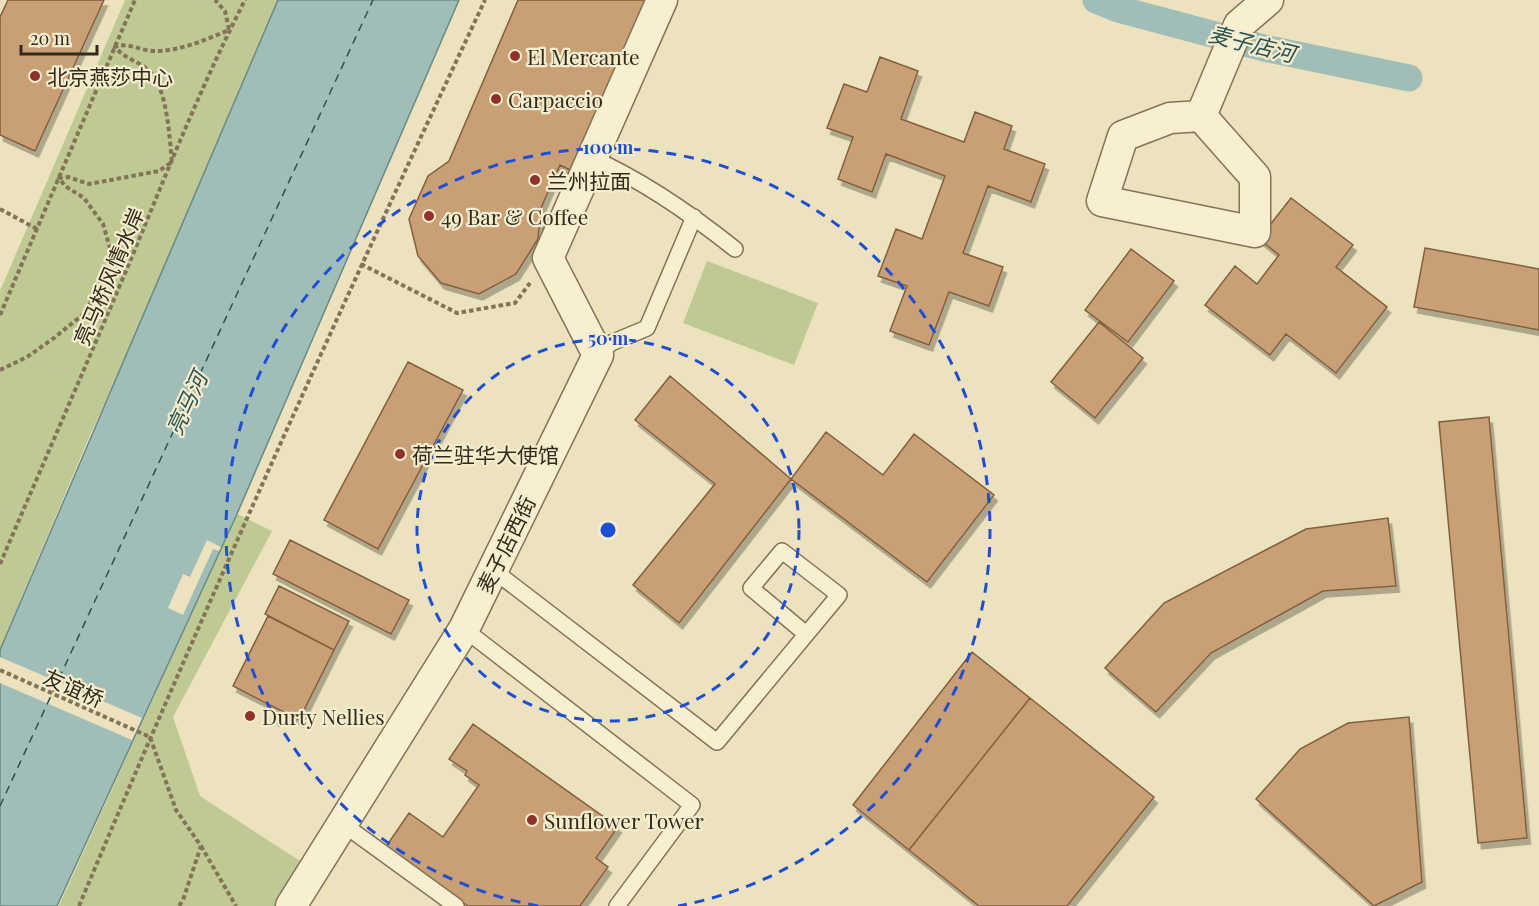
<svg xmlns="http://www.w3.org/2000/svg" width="1539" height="906" viewBox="0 0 1539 906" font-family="'Playfair Display','Noto Sans SC',serif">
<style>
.green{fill:#bec993}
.water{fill:#a1bdb8;stroke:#698a85;stroke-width:1.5}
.pier{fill:#ece2be}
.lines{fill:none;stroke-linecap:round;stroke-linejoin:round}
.canal{stroke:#a1bdb8;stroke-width:27}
.ferry{stroke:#2b5253;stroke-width:1.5;stroke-dasharray:8 6;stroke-linecap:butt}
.building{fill:#c99f75;stroke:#825f3e;stroke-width:1.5;filter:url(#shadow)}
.lane-casing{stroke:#837357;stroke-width:18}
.street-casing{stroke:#837357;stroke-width:33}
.path{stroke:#837357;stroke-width:4;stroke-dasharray:4.5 3;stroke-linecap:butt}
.lane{stroke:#f7efd0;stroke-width:15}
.street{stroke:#f7efd0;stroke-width:30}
.ring{fill:none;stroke:#1d4ed8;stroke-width:3;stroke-dasharray:10 8}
.poi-dot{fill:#90322a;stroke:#f4eccd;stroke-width:2}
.labels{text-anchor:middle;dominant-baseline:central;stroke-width:4.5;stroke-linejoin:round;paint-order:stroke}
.poi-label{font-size:21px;fill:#33291c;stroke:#f4eccd;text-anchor:start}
.street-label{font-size:21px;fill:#33291c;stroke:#f4eccd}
.water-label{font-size:22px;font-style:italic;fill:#2b5253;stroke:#f4eccd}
.centre{fill:#1d4ed8;stroke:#f4eccd;stroke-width:3}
.ring-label{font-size:18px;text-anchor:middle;font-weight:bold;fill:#1d4ed8;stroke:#f4eccd;stroke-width:4.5;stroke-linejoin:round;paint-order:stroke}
</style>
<defs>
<filter id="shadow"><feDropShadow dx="3.5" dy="6" stdDeviation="0" flood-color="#0004"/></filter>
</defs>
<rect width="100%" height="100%" fill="#ece2be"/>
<!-- green -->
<path class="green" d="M125,0h168l-55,106 -151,336 -87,206v-357z
M707,261l111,42 -24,62 -111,-42z
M237,514l35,17 -99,186 27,79 103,67 -28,43h-216z"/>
<!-- water -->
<path class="water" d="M278,0h181l-222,514 -180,392h-57v-256z"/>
<!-- pier -->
<path class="pier" d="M207,540l14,7 -2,4 -6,-2 -30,66 -15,-7 15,-34 7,3z
M0,657l142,61 -10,22 -132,-57z"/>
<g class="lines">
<!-- canal -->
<path class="canal" d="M1096,0l22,9 146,39 145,30"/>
<!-- ferry -->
<path class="ferry" d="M0,806l373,-806"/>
</g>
<!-- building -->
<path class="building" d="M8,0h96l-69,151 -35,-16v-118z
M518,0h133l-79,171 -12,-6 -19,43 -3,31 -22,35 -37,20 -38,-11 -23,-27 -9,-37 19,-43 21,-15z
M880,57l38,14 -17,48 63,23 11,-30 37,14 -8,23 41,15 -14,38 -43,-16 -25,67 40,14 -14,39 -40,-14 -20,53 -39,-14 17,-45 -29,-10 18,-47 26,10 23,-63 -59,-22 -14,38 -34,-13 15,-42 -26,-9 17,-44 23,8z
M1291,198l62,47 -17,22 51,40 -51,66 -50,-39 -16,21 -65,-50 30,-39 22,18 22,-29 -20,-16z
M1425,248l114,21v61l-125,-23z
M1131,249l43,32 -46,61 -43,-32z
M1099,322l44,36 -48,60 -44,-36z
M408,362l55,28 -85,159 -54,-29z
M670,376l121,103 -112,144 -46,-38 82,-101 -80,-64z
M1489,417l38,421 -49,5 -39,-421z
M826,432l57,43 31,-41 80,61 -67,87 -136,-103z
M1388,518l8,68 -73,5 -112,62 -55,59 -51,-44 59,-65 142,-74z
M290,540l119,60 -18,34 -118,-60z
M279,586l70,35 -15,29 -69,-36z
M268,616l66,34 -35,70 -66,-34z
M972,652l58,46 -121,152 -56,-45z
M1030,698l124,99 -87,109h-88l-70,-56z
M1409,717l13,165 -48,24 -118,-107 44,-50 48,-26z
M473,724l145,103 -22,31 12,9 -28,39h-112l-83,-58 24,-35 34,24 36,-52 -14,-10 2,-4 -18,-12z"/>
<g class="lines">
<defs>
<path id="lane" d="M592,158c52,23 99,56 143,91
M598,355l13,-12 36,-15 47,-111
M493,570l224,172 122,-147 -57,-44 -31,37 55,46
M464,629l228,176 -75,101
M343,824l113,82"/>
<path id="street" d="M1201,116l54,61v55l-153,-31 21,-65 47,-18 31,-2 38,-91 29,-25
M291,906l173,-277 134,-274 -50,-97 114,-258"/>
</defs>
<!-- lane casing -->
<use href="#lane" class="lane-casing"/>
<!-- street casing -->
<use href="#street" class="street-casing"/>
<!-- path -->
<path class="path" d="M0,209l37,20
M361,264l96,49 58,-10 15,-20
M0,315l135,-315
M0,370l27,-13 27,-19 32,-26 18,-37 7,-23 -8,-28 -19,-26 -19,-12 -6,-8 9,-1 21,7 70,-13 13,-9c-3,-26 -4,-77 -26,-94 -11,-8 -22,-10 -31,-21 13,-5 24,3 37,4 26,1 53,-11 77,-21l-4,-19 -10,-11
M0,564c44,-102 88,-203 131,-305 36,-87 71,-175 114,-259
M0,670l150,67 26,73 25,36 -18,54 -4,6
M201,846l35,60
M79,906c128,-305 265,-606 406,-906"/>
<!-- lane -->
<use href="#lane" class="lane"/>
<!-- street -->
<use href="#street" class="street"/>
</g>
<!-- distance rings -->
<g class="ring">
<circle cx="608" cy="530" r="191"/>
<path d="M538 906A382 382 0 1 1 678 906"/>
</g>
<!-- markers -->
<g class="poi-dot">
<circle cx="515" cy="56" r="6"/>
<circle cx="35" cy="76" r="6"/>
<circle cx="496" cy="99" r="6"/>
<circle cx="535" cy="180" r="6"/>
<circle cx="429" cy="216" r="6"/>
<circle cx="400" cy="454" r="6"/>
<circle cx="250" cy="716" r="6"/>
<circle cx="532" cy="820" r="6"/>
</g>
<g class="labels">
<!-- poi labels -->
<g class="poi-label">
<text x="527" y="56">El Mercante</text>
<text x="47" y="76">北京燕莎中心</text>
<text x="508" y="99">Carpaccio</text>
<text x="547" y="180">兰州拉面</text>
<text x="441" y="216">49 Bar &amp; Coffee</text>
<text x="412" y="454">荷兰驻华大使馆</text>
<text x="262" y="716">Durty Nellies</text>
<text x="544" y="820">Sunflower Tower</text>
</g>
<!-- street labels -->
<g class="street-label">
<text transform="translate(108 276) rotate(-67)">亮马桥风情水岸</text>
<text transform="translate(505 544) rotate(-64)">麦子店西街</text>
<text transform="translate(74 687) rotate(24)">友谊桥</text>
</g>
<!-- water labels -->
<g class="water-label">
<text transform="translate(1252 43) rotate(14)">麦子店河</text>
<text transform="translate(186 403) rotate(-65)">亮马河</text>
</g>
</g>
<circle cx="608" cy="530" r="9" class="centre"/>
<g class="ring-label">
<text x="608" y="154">100 m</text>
<text x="608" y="345">50 m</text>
</g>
<!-- scale -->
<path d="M21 45v9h76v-9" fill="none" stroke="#33291c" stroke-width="3"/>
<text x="30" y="45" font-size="18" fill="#33291c" stroke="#f4eccd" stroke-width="4.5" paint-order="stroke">20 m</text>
</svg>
